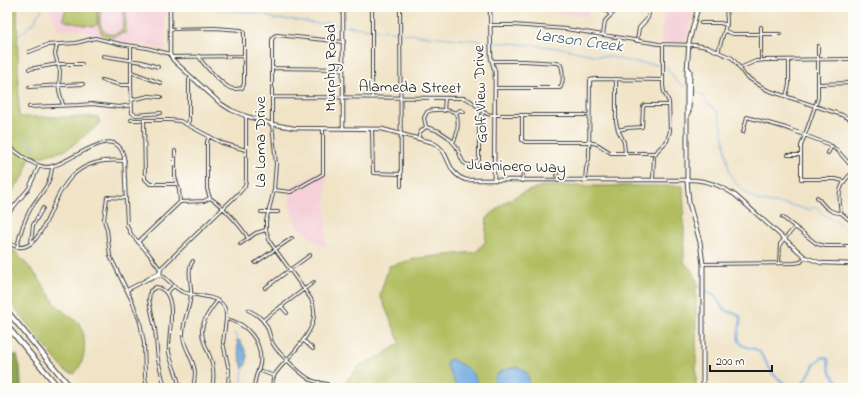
<svg xmlns="http://www.w3.org/2000/svg" width="860" height="395" viewBox="0 0 860 395" font-family="'Indie Flower',sans-serif">
<style>
.built{fill:#f5cfd9}
.green{fill:#b1be60;stroke:#666d3e}
.forest{fill:#8ca556;stroke:#546039}
.water{fill:#6fa8de;stroke:#46627d}
.lines{fill:none;stroke-linecap:round;stroke-linejoin:round}
.stream{stroke:#6fa8de;stroke-width:1}
.canal{stroke:#6fa8de;stroke-width:2}
.street-casing{stroke:#3c3a36;stroke-width:4}
.secondary-casing{stroke:#3c3a36;stroke-width:4.5}
.primary-casing{stroke:#3c3a36;stroke-width:5}
.highway-casing{stroke:#3c3a36;stroke-width:6}
.street{stroke:#fff;stroke-width:2}
.secondary{stroke:#fff;stroke-width:2.5}
.primary{stroke:#fff;stroke-width:3}
.highway{stroke:#fff;stroke-width:4}
.labels{text-anchor:middle;dominant-baseline:central;stroke-width:3.5;stroke-linejoin:round;paint-order:stroke}
.street-label{font-size:16px;fill:#1c1c1c;stroke:#fdfcf7}
.water-label{font-size:17px;font-style:italic;fill:#415b73;stroke:#fdfcf7}
</style>
<rect width="100%" height="100%" fill="#fdfcf7"/>
<filter id="ink" filterUnits="userSpaceOnUse"><feTurbulence type="fractalNoise" baseFrequency=".025" numOctaves="2"/><feDisplacementMap in="SourceGraphic" scale="8" xChannelSelector="R" yChannelSelector="G"/><feConvolveMatrix kernelMatrix="1 2 1 2 8 2 1 2 1" color-interpolation-filters="sRGB"/></filter>
<filter id="wash" filterUnits="userSpaceOnUse"><feTurbulence type="fractalNoise" baseFrequency=".012" numOctaves="4" result="noise"/><feDisplacementMap in="SourceGraphic" scale="16" xChannelSelector="R" yChannelSelector="G"/><feGaussianBlur stdDeviation="0.9" result="paint"/><feColorMatrix in="noise" values="0 0 0 0 0 0 0 0 0 0 0 0 0 0 0 0 0 1.4 0 .05"/><feComposite in="paint" operator="in"/></filter>
<g filter="url(#wash)">
<rect width="100%" height="100%" fill="#f0e3c6"/>
<!-- built -->
<path class="built" d="M49,7h116l1,44 -21,-6 -28,-3 -37,-12 -6,-1 -15,1z
M553,7h35v10l-35,-5z
M663,7h32l-10,35 -25,1 3,-23z
M321,171h5v73l-6,2 -24,-22 -6,-18v-19z"/>
<!-- green -->
<path class="green" d="M7,7h10l2,110h79l2,7 -34,26 -27,7 -9,-1 -6,20 -17,22z
M66,7h31v17l-3,2 -11,-1 -18,-4 -2,-2z
M98,7h3c0,6 -2,14 0,19 3,11 19,11 22,0 1,-5 0,-13 0,-19h3v26c-10,0 -12,9 -24,1l-4,-9z
M542,186h141l1,26 -2,6 2,6v38l8,9 7,15 -3,1v101h-350l-1,-5 15,-18 21,-9 19,-13 -20,-48 9,-29 30,-8 57,-6 9,-10 2,-24 17,-15 18,-10z
M7,243l27,29 23,34 24,19c5,19 6,34 -7,49l-9,-3 -58,-73z"/>
<!-- forest -->
<path class="forest" d="M17,355l3,12 1,19 -1,2h-13v-32z"/>
<!-- water -->
<path class="water" d="M237,340c6,2 2,0 5,4 5,9 8,16 1,25l-5,-19z
M451,359c15,8 24,11 27,29h-21l-11,-24 2,-4z
M516,367c11,2 16,11 11,21l-30,-1c-9,-14 9,-18 19,-20z"/>
<g class="lines">
<!-- stream -->
<path class="stream" d="M196,7l61,6 8,-1 3,4 7,3 20,1 24,4 9,-2 13,4
M346,26l23,3
M374,29l24,3
M402,33c18,3 38,4 57,6 11,1 17,0 28,4
M7,38c12,3 20,-12 29,-17v-4l5,-6 1,-4
M493,43h19l8,1 41,4 36,8 15,1 18,5 30,3
M666,66l11,16 9,5
M691,89l12,6 5,9 9,7 4,10 8,50 5,11 15,13 10,6 31,4 19,5 7,-4c9,13 12,9 22,17 6,5 8,10 15,12
M24,137h3l3,2 1,3
M32,143v6l2,2
M234,333l4,7
M241,388l2,-19"/>
<!-- canal -->
<path class="canal" d="M700,288l15,8 8,13 17,7c3,9 -8,24 4,30 5,2 10,2 15,5l15,24 16,13
M797,388c14,-9 14,-27 27,-31l4,2c1,17 5,17 16,29"/>
</g>
</g>
<g filter="url(#ink)">
<g class="lines">
<defs>
<path id="street" d="M400,7l1,179
M602,7l9,8
M701,23h19l7,2
M491,25h22l53,4 93,15 36,1 12,2 25,11 5,6 8,12 22,14 75,25 8,4 3,4
M761,27v33
M170,29l45,-1 26,2 3,2v52l-2,4c-4,1 -8,2 -12,0 -7,-3 -29,-25 -31,-32
M725,31l8,3h47
M603,35l2,-14 14,-14
M637,41l2,-13 9,-10 2,-11
M57,45l-2,9 5,17 -1,19 4,15
M131,46v39l1,28 4,2 25,-2
M818,46v52l-17,48v33h35l7,2
M29,52l18,-7 29,-2 19,-5 25,6 27,4 23,6
M718,52l9,-30 -1,-15
M103,56l39,6 16,5
M171,57l72,-1
M492,61h32l34,2 3,2c2,6 3,18 -1,23h-65
M272,68l71,1
M740,68l16,-7 9,-1 88,-1
M29,69l29,-5h24
M131,72l30,11
M616,79v43l2,8 6,12 1,11
M102,80l18,5h11
M818,84l35,-1
M29,87l54,-3
M786,96l3,-11v-25
M272,97l192,1c13,3 14,15 28,17h97
M372,98v-91
M131,100l18,-4 12,1
M29,107l50,-2 13,-1 27,3 13,-2
M444,111l1,-13
M456,113l4,-3 4,2
M522,115v25l3,2h64l8,2 14,9h44
M131,120h38l11,1 42,22 24,7
M144,120l1,59 5,5h27
M187,124l2,-3v-41l2,-3
M372,129l1,44 28,1
M618,130l9,-2 15,-1 1,-20 2,-2h24
M743,132l4,-15 39,11 42,16 10,7 15,17
M209,136l-2,6v47l3,9
M418,139l2,-7 6,-5
M453,142c5,-7 6,-22 3,-29 -7,-4 -23,-4 -29,-1l-3,6 2,9 13,4 9,6 8,9 7,16 4,3h6l6,-5v-41l4,-6
M7,143l5,4
M7,145c11,8 27,22 40,22 21,0 68,-48 77,-10l3,69 4,8 18,20 11,15
M175,151v26l4,12 1,13
M828,153l4,-7
M788,155h13
M557,172l1,9
M653,180l1,-24 4,-6 9,-9 3,-10 -1,-29 -5,-10 -1,-6v-42
M522,181l1,-8 5,-3
M585,181l1,-12 3,-11 1,-78 5,-1 68,1
M274,190l17,2 32,-18v-45
M817,197c6,8 12,16 24,16
M126,198l-19,-1 -3,23 3,10 3,26 23,47 7,19 4,21 1,34 2,11
M261,212h17
M841,213c-3,-19 -3,-28 12,-41
M841,213l12,10
M7,215l22,-27 10,-22
M782,217l35,27 9,2h27
M7,241c26,23 41,-24 49,-41 4,-8 9,-16 15,-23 15,-15 33,-18 54,-16
M138,242l42,-40 24,-1 6,-3c12,7 31,28 38,40
M31,243l2,-18 10,-17
M240,244l16,-11 10,-3
M17,247c3,-14 7,-27 14,-39 9,-14 20,-23 21,-41
M255,263l37,-25
M779,263l1,-19 15,-17
M703,264l92,-1 6,-1 4,-5
M161,275c8,4 13,14 22,17 16,6 46,1 43,27
M148,279l5,-4 5,-1 2,-5 80,-77 5,-6 1,-6v-64
M265,288l45,-33
M127,290l21,-11 12,-4 1,-5 -1,-1
M166,293l8,-7
M281,306l6,7
M248,310c11,5 18,11 21,22 1,4 2,8 4,12 5,9 27,29 36,35 5,3 12,4 18,5
M263,320l51,-38
M303,340l10,9
M261,371l13,5
M165,388l-7,-28 -3,-31 -6,-29 1,-9 6,-4c25,4 11,50 13,65 2,13 10,23 10,36
M193,388c1,-5 2,-10 2,-16 -1,-12 -10,-22 -12,-35 -1,-15 7,-28 8,-43 1,-10 -5,-24 2,-33
M212,388c2,-8 2,-16 0,-25 -3,-12 -13,-25 -9,-38 2,-9 9,-17 14,-24
M228,388l1,-18 -6,-27 3,-24c21,4 37,23 34,45 -2,8 -6,15 -6,24
M272,388l1,-9 2,-5c15,-20 50,-47 36,-75l-41,-57 -4,-12v-9l8,-31 1,-14 1,-12 -4,-40v-84l2,-4 3,-1 67,7
M317,388l2,-6"/>
<path id="secondary" d="M170,7v47l3,6 47,43 11,7 15,6 26,8 22,4 88,1 49,13c22,9 12,30 35,38h229c15,1 28,7 40,15l70,62 16,6 32,1
M343,7v122
M490,7l1,51 4,14 -1,108"/>
<path id="primary" d="M698,7l-9,35 -2,29v109l2,23 11,39 3,22v124
M688,113l1,-2 1,-40 -2,-3"/>
<path id="highway" d="M7,311l64,77
M7,326l52,62"/>
</defs>
<!-- street casing -->
<use href="#street" class="street-casing"/>
<!-- secondary casing -->
<use href="#secondary" class="secondary-casing"/>
<!-- primary casing -->
<use href="#primary" class="primary-casing"/>
<!-- highway casing -->
<use href="#highway" class="highway-casing"/>
<!-- street -->
<use href="#street" class="street"/>
<!-- secondary -->
<use href="#secondary" class="secondary"/>
<!-- primary -->
<use href="#primary" class="primary"/>
<!-- highway -->
<use href="#highway" class="highway"/>
</g>
</g>
<g class="labels">
<!-- street labels -->
<g class="street-label">
<text transform="translate(331 68) rotate(-90)">Murphy Road</text>
<text transform="translate(410 88) rotate(1)">Alameda Street</text>
<text transform="translate(481 94) rotate(-92)">Golf View Drive</text>
<text transform="translate(261 142) rotate(-90)">La Loma Drive</text>
<text transform="translate(516 167) rotate(2)">Juanipero Way</text>
</g>
<!-- water labels -->
<g class="water-label">
<text transform="translate(579 41) rotate(8)">Larson Creek</text>
</g>
</g>
<!-- margin -->
<rect width="860" height="395" fill="none" stroke="#fdfcf7" stroke-width="24"/>
<!-- scale -->
<path d="M710 365v6h62v-6" fill="none" stroke="#1c1c1c" stroke-width="2"/>
<text x="716" y="365" font-size="12" fill="#1c1c1c" stroke="#fdfcf7" stroke-width="3" paint-order="stroke">200 m</text>
</svg>
